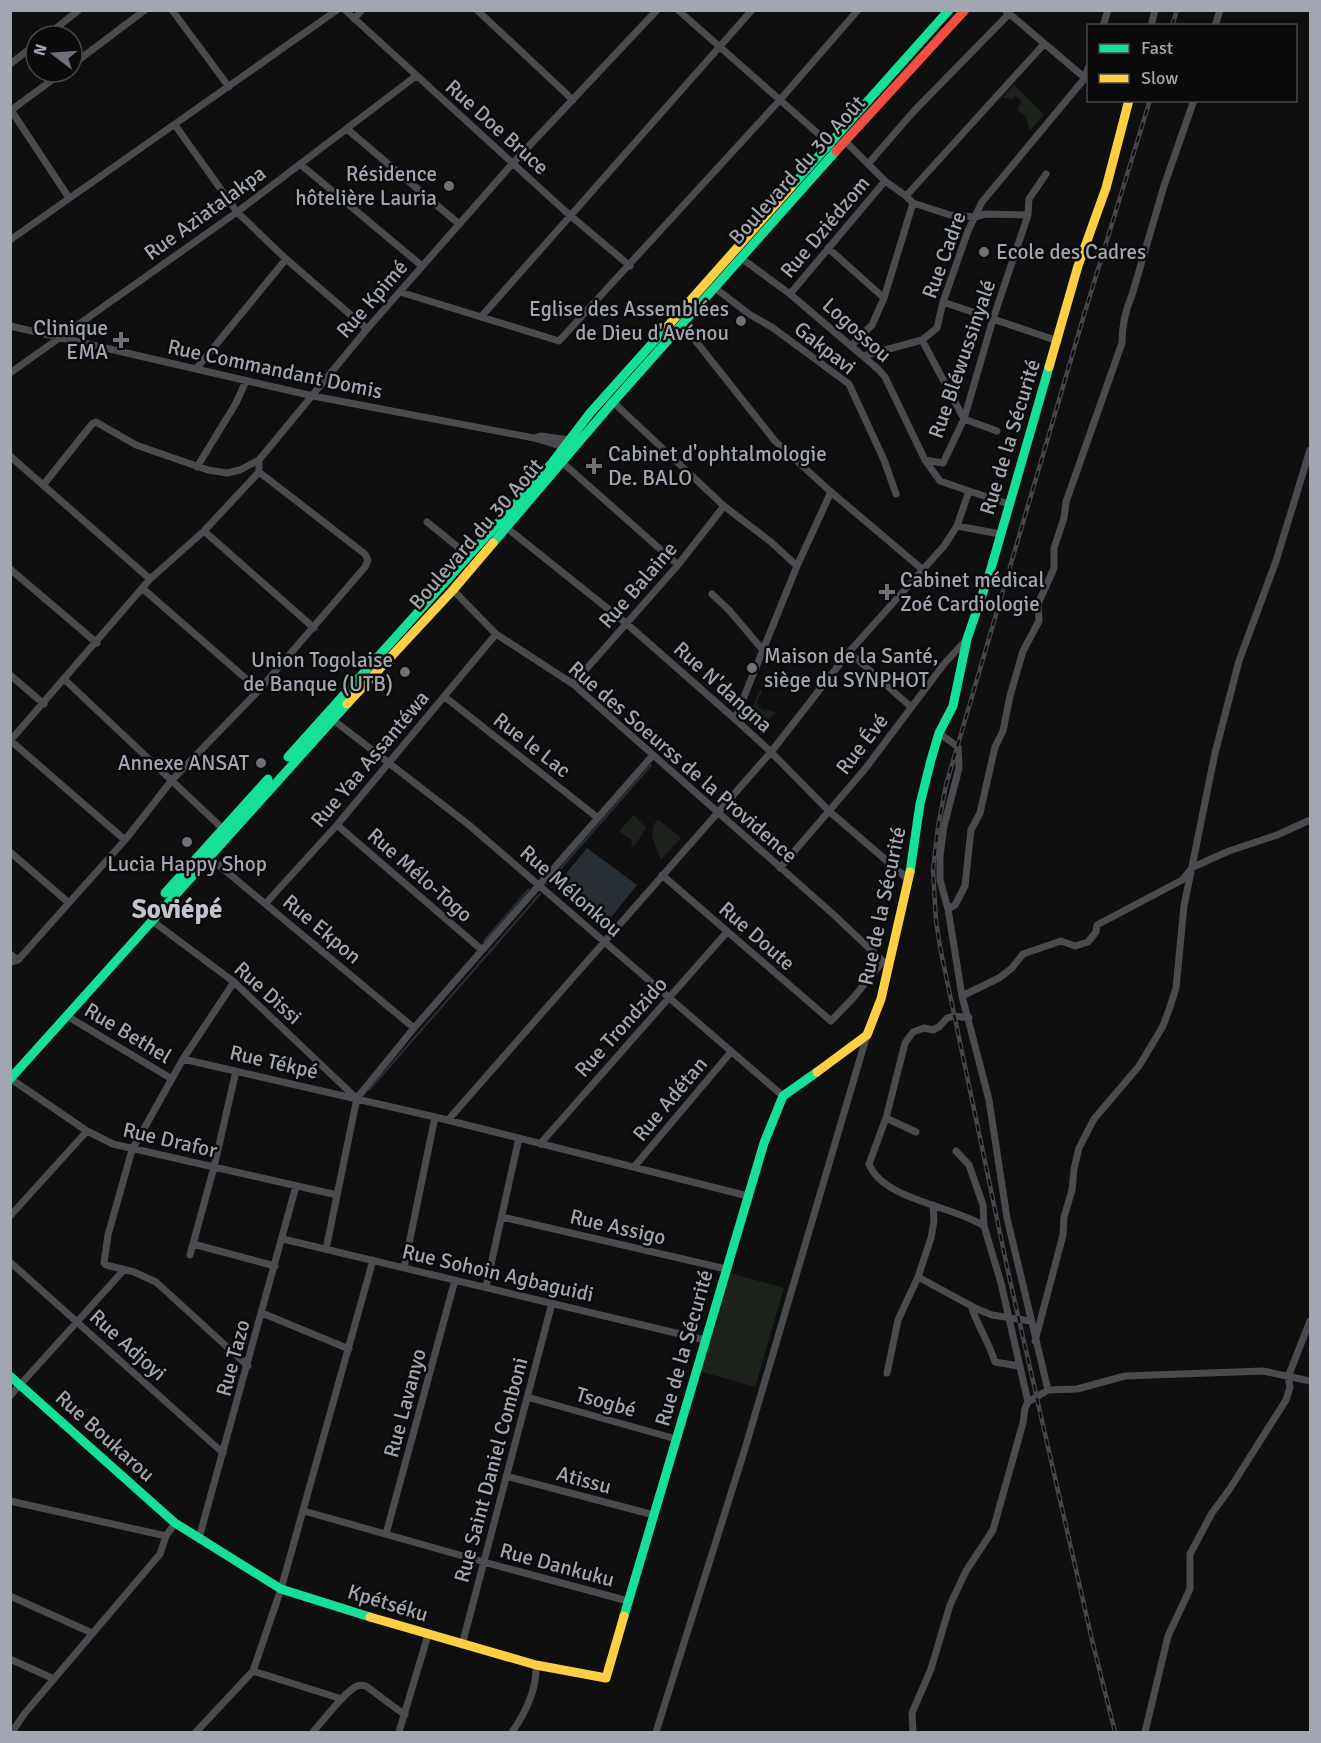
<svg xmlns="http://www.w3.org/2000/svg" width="1321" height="1743" viewBox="0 0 1321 1743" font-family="Signika,sans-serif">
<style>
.green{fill:#1c211c}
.water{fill:#272e34}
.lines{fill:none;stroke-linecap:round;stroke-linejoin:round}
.stream{stroke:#272e34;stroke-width:2}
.street{stroke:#4a4b4e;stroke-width:7}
.fast{stroke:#16e098;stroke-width:9}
.slow{stroke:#ffcf43;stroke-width:9}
.jam{stroke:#f24e42;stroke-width:9}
.rail-casing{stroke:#454649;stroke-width:4.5}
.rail{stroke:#0a0a0b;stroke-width:2;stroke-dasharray:7;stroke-linecap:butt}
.poi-dot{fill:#6e7178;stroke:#0a0a0b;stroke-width:2}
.labels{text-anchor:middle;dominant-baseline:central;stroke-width:5;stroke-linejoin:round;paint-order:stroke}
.street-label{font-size:21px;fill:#a1a6b0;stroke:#0a0a0b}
.poi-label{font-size:21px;fill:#a1a6b0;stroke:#0a0a0b;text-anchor:end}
.district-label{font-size:27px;font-weight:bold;fill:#c1c5cd;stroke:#0a0a0b}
</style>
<rect width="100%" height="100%" fill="#0f0f10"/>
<!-- green -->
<path class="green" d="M1014,85l30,29 -14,17 -5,-15 -7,-5v-4l4,-5 -6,-6 -3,3 -11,-1z
M760,690l2,2 -5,10 3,6 6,3 1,-2 9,4 -6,4v6l-5,5 -16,-14z
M634,815l12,13 -12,19 -3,-2 1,-5 -13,-9z
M658,819l23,19 -20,22c-5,-14 -15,-29 -3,-41z
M727,1272l57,16 -29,99 -56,-16z"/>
<!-- water -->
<path class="water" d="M587,848l50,37 -34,42 -49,-39z"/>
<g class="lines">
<!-- stream -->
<path class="stream" d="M547,884l104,-119
M484,941l45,-52
M369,1090l171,-196"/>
<!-- street -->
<path class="street" d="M172,10l57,77
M345,10l220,201 65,55
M477,10l96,90
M678,10l153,135
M1005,10l80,68
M354,19l8,-9
M1103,26l5,-16
M1151,26l4,-16
M1215,26l5,-16
M46,36l33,-26
M10,64l26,-20
M72,65l73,-55
M11,110l58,88
M10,111l53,-39
M175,125l62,87 49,47 81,70
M347,129l112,95
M845,141l40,40 21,15 7,7 37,12 25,2 11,-3 42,1
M300,164l122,102
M868,164l46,-53 95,-97
M906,196l138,-152
M10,240l327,-230
M828,248l56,50
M741,258l49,36 88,75 7,8 40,83 15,21 29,10 -12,35 43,8
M715,288l34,26 24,14 76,56 35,76 12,34
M400,292l159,49 220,-240 79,-91
M790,294l95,-113
M943,302l115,39
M481,317l271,-307
M683,325l92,116 56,51 91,77
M10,326l303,70 221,42 30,9
M922,340l42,79 33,12
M852,345l20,-20 12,-27 29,-95
M863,356l59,-16 15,-12 6,-26 25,-71 14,-29 103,-124 3,-10
M196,369l90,-110
M10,373l227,-161 179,-136
M613,402l111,104 47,36 26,24
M534,438l7,-2 28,4
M10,456l140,123
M925,460l18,3 21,-44 29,-100 35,-104 1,-16 17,-25
M563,463l115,102
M197,467l39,-64 10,-22
M44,484l48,-60 4,-2 40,23 72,25 19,3 13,-3 19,-10
M969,491l40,13
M427,522l42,34
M507,528l120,96 108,95 36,33 58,59 80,69
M204,531l110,97
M10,569l87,74
M142,588l117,102
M453,590l43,44 77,50 260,230 55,52
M712,594l17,16 33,39
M849,652l62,55
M10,675l34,29
M65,680l157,148
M573,684l105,-119 46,-59
M445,697l153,121
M332,719l137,106 314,271
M735,719l62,-153 34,-74
M939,733l19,14 1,21 -15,58 -4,30v24l8,29 14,87 27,104 18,118 41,172
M10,741l140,-162 54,-48 55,-59v-12l108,-131 146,-166 144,-153
M11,741l114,99
M337,825l145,125
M10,852l59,51
M209,857l205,171
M780,868l85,-99 79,-105 22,-24
M662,875l169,146 23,-24 29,-36
M266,903l71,-78 159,-191
M948,909l7,-4 10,-19 6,-56 9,-17 15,-66 8,-16 7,-35 13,-45 16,-30 -1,-17 16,-36v-20l10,-30 2,-16 56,-159c0,-18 3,-32 10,-48l32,-109 30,-86
M151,920l83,62 121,115
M10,954l8,6
M10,962l8,-2 107,-120 47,-60 87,-90 106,-123 3,-7 -3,-6 -106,-82
M234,982l-51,77 -51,91 -24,85 -4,28 2,2 28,7 22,10 92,84
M962,996l37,-18 13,-10 11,-14 38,-13 14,5 13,-4 8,-10 1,-7 85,-45 11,-13 36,-16 48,-16 33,-15
M67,1016l105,63
M969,1018l-15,-2 -7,2 -8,9 -6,3 -9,-2 -11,4 -8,11 -19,75 -17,46c14,36 85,42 115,62
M183,1059l252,58 313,79
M11,1079l76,52 26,13 224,51
M886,1118l30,14
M448,1120l323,-368 78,-100 95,-106 13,-20
M540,1144l187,-212
M956,1151l13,14 14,40 1,21 17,57 27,119
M634,1167l97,-115
M10,1216l77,-85
M502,1217l224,52
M283,1239l422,101
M193,1244l82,22
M326,1249l31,-151 57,-70 239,-273
M190,1255l24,-88 22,-96
M10,1262l213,191
M404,1268l31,-151
M918,1277l59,32 15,6 39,6
M486,1287l33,-149
M971,1306c6,19 18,36 24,56l24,4
M262,1313l87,36
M1035,1341l28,-106 1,-18 8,-27 2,-21 5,-21 15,-29 45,-53 24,-40 7,-19 6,-19 8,-82 31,-153 24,-92 37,-100 34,-111
M887,1373l11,-53 20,-43 13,-39 3,-17 -1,-16
M10,1396l113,-125
M527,1397l149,42
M506,1476l148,39
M10,1501l156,35
M304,1511l180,51 144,39
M386,1534l69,-254
M199,1538l97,-352
M10,1596l82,37
M462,1645l90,-342
M10,1659l44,20
M253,1671l89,28
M12,1732l13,-19 135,-159 6,-18 9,-13
M196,1732l57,-61 28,-82 92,-329
M313,1732c10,-11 31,-40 44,-46 3,-1 6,-1 9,0l39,29
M399,1732l29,-97
M512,1732c14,-20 25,-42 24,-67
M656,1732l88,-280 123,-417
M913,1732l-1,-19 19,-44 19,-64 16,-34 27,-41 30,-107 2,-15 3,-6 20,-12 29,-1 48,-13 138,-5 47,10
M1145,1732l23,-96 22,-47v-35l22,-41 17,-23 57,-90 4,-13 -2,-10 22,-56"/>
<!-- fast -->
<path class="fast" d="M791,187l158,-177
M493,543l120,-141 223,-251
M288,757l264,-294 38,-50 76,-85
M910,872l10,-68 11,-44 8,-27 14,-27 14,-67 23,-67 59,-205
M165,893l103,-114
M10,1079l337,-375
M10,1376l165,147 106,66 89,28
M624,1616l140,-473 19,-47 34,-24"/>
<!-- slow -->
<path class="slow" d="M666,328l125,-141
M1049,367l29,-101 28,-78 23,-88
M347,704l106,-114 40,-47
M817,1072l50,-37 14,-36 29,-127
M370,1617l166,48 70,13 18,-62"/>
<!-- jam -->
<path class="jam" d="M836,151l129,-141"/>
<defs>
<path id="rail" d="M1172,26l5,-16
M1115,1732l-23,-92 -83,-364 -68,-324 -5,-31 -3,-51 5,-43 8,-42 138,-470 66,-215"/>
</defs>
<!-- rail casing -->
<use href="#rail" class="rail-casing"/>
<!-- rail -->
<use href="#rail" class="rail"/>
</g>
<!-- markers -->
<g class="poi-dot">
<circle cx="449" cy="186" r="6"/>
<circle cx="984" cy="252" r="6"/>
<circle cx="741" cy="321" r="6"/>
<path d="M118 331h6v6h6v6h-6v6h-6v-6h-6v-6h6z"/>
<path d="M591 457h6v6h6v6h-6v6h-6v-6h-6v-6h6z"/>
<path d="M884 583h6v6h6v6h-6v6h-6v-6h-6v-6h6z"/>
<circle cx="752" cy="668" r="6"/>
<circle cx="405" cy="672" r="6"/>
<circle cx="261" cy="763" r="6"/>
<circle cx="187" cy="842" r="6"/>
</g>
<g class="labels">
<!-- street labels -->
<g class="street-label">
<text transform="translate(497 127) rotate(42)">Rue Doe Bruce</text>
<text transform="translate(797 170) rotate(-48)">Boulevard du 30 Août</text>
<text transform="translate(205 213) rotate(-36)">Rue Aziatalakpa</text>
<text transform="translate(825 227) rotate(-50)">Rue Dziédzom</text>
<text transform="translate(944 255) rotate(-70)">Rue Cadre</text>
<text transform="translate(372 299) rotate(-49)">Rue Kpimé</text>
<text transform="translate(857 330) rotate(42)">Logossou</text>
<text transform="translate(825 348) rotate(38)">Gakpavi</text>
<text transform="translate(962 359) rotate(-71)">Rue Bléwussinyalé</text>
<text transform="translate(275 369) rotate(12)">Rue Commandant Domis</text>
<text transform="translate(1010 437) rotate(-73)">Rue de la Sécurité</text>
<text transform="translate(476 534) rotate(-49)">Boulevard du 30 Août</text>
<text transform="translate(638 585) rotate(-49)">Rue Balaine</text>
<text transform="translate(723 687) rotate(42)">Rue N'dangna</text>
<text transform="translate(862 744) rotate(-52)">Rue Évé</text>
<text transform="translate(532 745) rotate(38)">Rue le Lac</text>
<text transform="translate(370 759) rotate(-50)">Rue Yaa Assantéwa</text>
<text transform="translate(683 762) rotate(41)">Rue des Soeurss de la Providence</text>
<text transform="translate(420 875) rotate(41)">Rue Mélo-Togo</text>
<text transform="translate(571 891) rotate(41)">Rue Mélonkou</text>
<text transform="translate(882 906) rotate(-78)">Rue de la Sécurité</text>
<text transform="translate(322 929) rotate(40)">Rue Ekpon</text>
<text transform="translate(757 936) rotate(41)">Rue Doute</text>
<text transform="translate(268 993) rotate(42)">Rue Dissi</text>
<text transform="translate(621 1027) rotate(-48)">Rue Trondzido</text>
<text transform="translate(128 1033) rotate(31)">Rue Bethel</text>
<text transform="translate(274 1062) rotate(13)">Rue Tékpé</text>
<text transform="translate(670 1099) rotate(-50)">Rue Adétan</text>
<text transform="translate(170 1140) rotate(13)">Rue Drafor</text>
<text transform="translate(618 1227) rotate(13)">Rue Assigo</text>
<text transform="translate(498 1273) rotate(13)">Rue Sohoin Agbaguidi</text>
<text transform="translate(128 1345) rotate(42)">Rue Adjoyi</text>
<text transform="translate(684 1348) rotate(-74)">Rue de la Sécurité</text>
<text transform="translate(233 1358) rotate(-75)">Rue Tazo</text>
<text transform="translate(606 1402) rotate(16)">Tsogbé</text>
<text transform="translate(405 1403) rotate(-75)">Rue Lavanyo</text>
<text transform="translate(105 1436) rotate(42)">Rue Boukarou</text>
<text transform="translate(491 1470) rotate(-75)">Rue Saint Daniel Comboni</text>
<text transform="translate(584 1480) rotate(15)">Atissu</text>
<text transform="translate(557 1565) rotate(15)">Rue Dankuku</text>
<text transform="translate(388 1603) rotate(17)">Kpétséku</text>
</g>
<!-- poi labels -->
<g class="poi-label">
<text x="437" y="174">Résidence<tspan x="437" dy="24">hôtelière Lauria</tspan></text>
<text x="996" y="252" text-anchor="start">Ecole des Cadres</text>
<text x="729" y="309">Eglise des Assemblées<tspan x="729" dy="24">de Dieu d'Avénou</tspan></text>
<text x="108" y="328">Clinique<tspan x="108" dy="24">EMA</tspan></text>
<text x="608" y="454" text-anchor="start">Cabinet d'ophtalmologie<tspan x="608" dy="24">De. BALO</tspan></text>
<text x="900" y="580" text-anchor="start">Cabinet médical<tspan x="900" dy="24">Zoé Cardiologie</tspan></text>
<text x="764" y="656" text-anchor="start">Maison de la Santé,<tspan x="764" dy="24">siège du SYNPHOT</tspan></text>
<text x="393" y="660">Union Togolaise<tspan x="393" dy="24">de Banque (UTB)</tspan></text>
<text x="249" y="763">Annexe ANSAT</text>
<text x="187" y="864" text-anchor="middle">Lucia Happy Shop</text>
</g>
<!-- district labels -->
<g class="district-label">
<text x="177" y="909">Soviépé</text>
</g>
</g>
<!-- border -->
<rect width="1321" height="1743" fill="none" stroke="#a1a6b0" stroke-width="24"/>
<!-- legend -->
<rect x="1087" y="24" width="210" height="78" fill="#0a0a0b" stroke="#46484d" stroke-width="1.5"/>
<rect x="1099" y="44" width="30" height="9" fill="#16e098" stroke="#46484d" stroke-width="1.5"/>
<text x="1141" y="54" font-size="18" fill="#a1a6b0">Fast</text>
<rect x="1099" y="74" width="30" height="9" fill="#ffcf43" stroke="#46484d" stroke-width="1.5"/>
<text x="1141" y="84" font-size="18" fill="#a1a6b0">Slow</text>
<!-- north arrow -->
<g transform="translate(54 54) rotate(287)"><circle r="28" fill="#0a0a0b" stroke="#46484d" stroke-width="1.5"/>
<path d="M0-4.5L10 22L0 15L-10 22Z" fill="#6e7178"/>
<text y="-9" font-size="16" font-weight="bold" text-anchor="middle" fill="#a1a6b0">N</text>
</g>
</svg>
